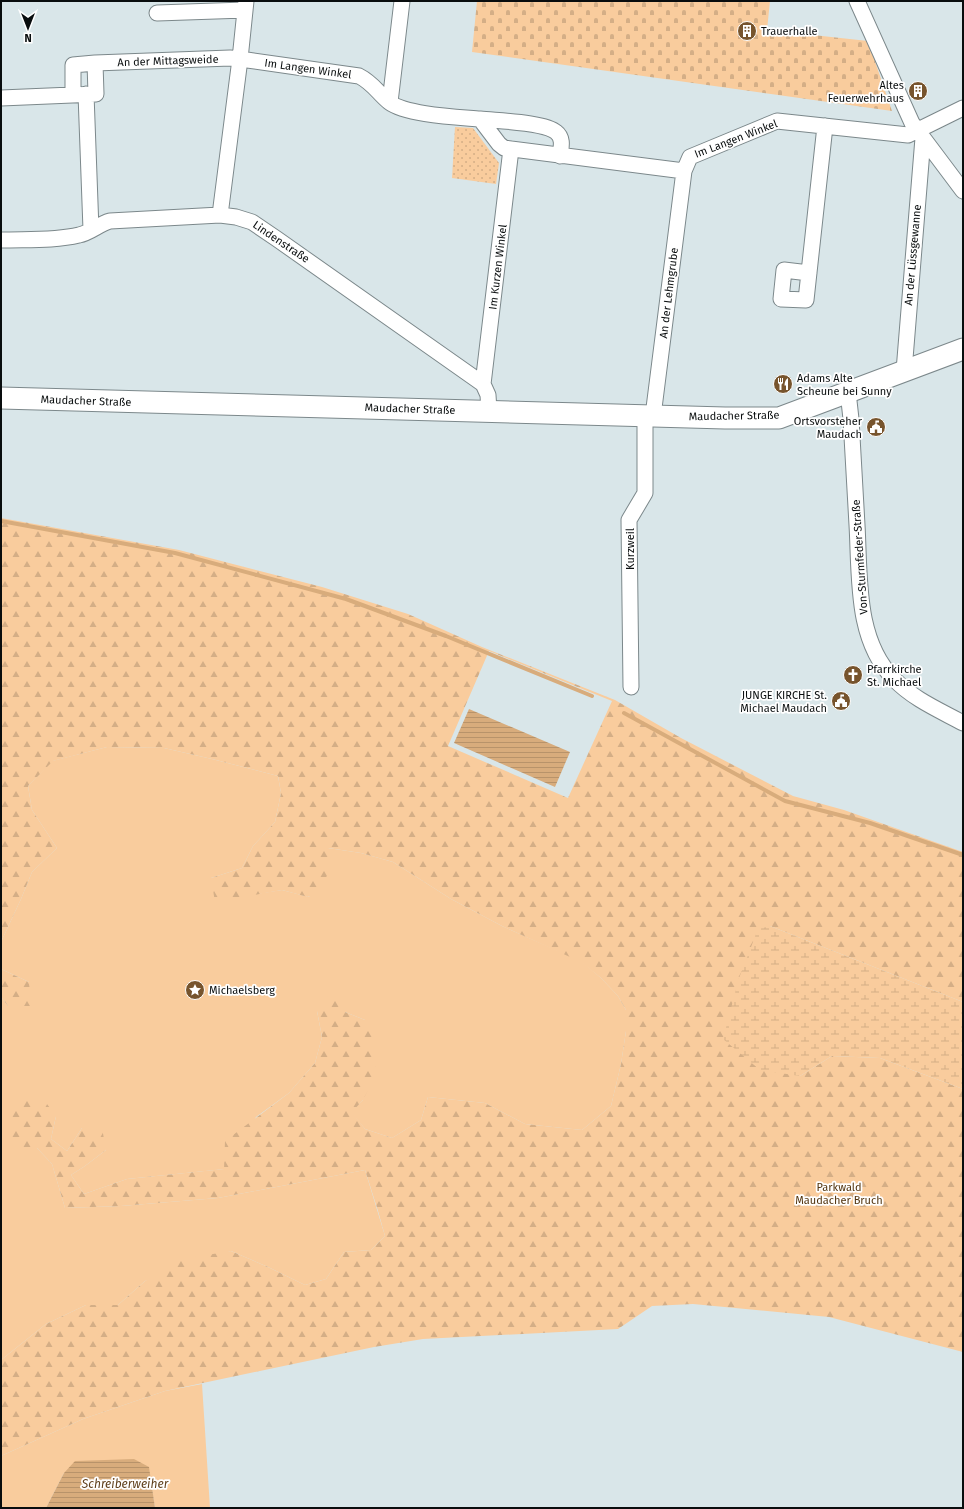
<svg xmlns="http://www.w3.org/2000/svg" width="964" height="1509" viewBox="0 0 964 1509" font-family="'Fira Sans',sans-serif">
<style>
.green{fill:#f9cc9d}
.forest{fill:url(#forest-firs);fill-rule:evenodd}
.wetland{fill:url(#wetland-marsh)}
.cemetery{fill:url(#cemetery-stones)}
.park{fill:url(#park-dots)}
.water{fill:url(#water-rules)}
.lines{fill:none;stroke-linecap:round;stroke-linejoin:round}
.stream{stroke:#d8ac7c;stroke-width:4}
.street-casing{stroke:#7c888b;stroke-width:17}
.secondary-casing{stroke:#7c888b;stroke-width:23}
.street{stroke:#fff;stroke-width:15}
.secondary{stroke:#fff;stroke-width:21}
.labels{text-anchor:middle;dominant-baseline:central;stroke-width:3.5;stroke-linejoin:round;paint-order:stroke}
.poi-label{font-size:11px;fill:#090d0e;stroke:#fff;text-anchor:start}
.street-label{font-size:11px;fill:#090d0e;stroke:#fff}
.park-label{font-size:11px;fill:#52340e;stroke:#fff}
.water-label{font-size:12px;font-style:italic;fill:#5f3f1b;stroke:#fff}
</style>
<defs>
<pattern id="forest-firs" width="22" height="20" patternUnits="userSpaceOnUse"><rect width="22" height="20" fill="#f9cc9d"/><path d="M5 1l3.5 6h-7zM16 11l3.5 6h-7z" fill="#d4ae86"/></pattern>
<pattern id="wetland-marsh" width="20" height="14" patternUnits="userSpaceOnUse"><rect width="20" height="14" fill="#f9cc9d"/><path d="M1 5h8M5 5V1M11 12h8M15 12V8" fill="none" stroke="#d4ae86"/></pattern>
<pattern id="cemetery-stones" width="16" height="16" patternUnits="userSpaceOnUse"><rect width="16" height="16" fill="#f9cc9d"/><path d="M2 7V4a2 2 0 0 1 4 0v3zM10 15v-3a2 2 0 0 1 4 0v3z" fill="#d4ae86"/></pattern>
<pattern id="park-dots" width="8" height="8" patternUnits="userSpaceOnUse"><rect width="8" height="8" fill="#f9cc9d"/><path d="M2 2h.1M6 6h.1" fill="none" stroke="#d4ae86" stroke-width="1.8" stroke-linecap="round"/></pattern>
<pattern id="water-rules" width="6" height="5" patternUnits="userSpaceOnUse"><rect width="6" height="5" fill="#d8ac7c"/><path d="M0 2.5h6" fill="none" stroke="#b8936a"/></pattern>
</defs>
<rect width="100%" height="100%" fill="#d9e6e9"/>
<!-- green -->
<path class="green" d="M107,747l57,1 48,11 66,17 3,17 -6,29 -22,24 -11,22 -31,10 45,16 26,-4 27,7 19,-49 33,5 32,9 58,37 51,27 79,35 20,17 17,18 8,14v21l-5,33 -10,42 -29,24 -57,-6 -40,-21 -57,-6 -7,23 -29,18 -27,-9 -14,-17 12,-12 2,-80 -20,-8 -28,-1 5,26 -7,26 -26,30 -33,24 -31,52 -98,10 -43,15 -13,-19 14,-9 21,-16 -24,-22 -15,23 -16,-12 5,-23 -19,32 15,16 13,44 56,-2 97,-8 147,-28 20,66 -14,14 -27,2 -18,27 -21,6 -37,-18 -37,-16 -86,30 -27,24h-32l-40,19 -45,36v-363l7,9 21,-24 -28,-13v-27l20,-43 11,-27 25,-24 -25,-38 -4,-24 24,-25z
M202,1384l8,124h-55l-7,-41 -84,6 -18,35h-45v-52l82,-37 82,-28z"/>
<!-- forest -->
<path class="forest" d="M1,518l178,32 143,37 86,27 74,33 133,53 66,38 112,58 51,14 119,42v150l-193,-76 30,150 32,-20 48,2 83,31v263l-134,-35 -136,-13 -41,2 -34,23 -195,10 -49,8 -209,44 -82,28 -82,37v-96l45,-36 40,-19h32l27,-24 38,-22 48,-8 37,16 37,18 21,-6 18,-27 27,-2 14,-14 -7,-25 -13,-41 -147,28 -97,8 -56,2 -13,-44 -15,-16 -21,3 -7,-12 4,-28 9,-12 25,5 9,12 -5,23 16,12 15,-23h20l4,22 -21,16 -14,9 13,19 43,-15 97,-10 1,-28 64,-48 26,-30 7,-26 -5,-26 3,-9 12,-8 13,18 20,8 9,12 2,28 -2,17 -11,23 -11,12 13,17 27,9 29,-18 7,-23 57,6 40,21 57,6 29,-24 10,-42 5,-33v-21l-8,-14 -17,-18 -20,-16 -79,-36 -51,-27 -58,-37 -32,-9 -33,-5 2,23 -14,22 -8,4 -26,-7 -67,12 -4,-24 31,-10 11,-22 22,-24 6,-29 -3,-17 -66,-17 -48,-11 -57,-1 -54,14 -25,25 4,24 25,38 -25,24 -11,27 -20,43zM489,651l123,50 -44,97 -120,-52z
M1,969l28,13 2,24h-23l-7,-9z"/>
<!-- wetland -->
<path class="wetland" d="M770,926l193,76v87l-83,-31 -48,-2 -32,20 -40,-6 -37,-31 16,-61 19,-49z"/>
<!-- cemetery -->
<path class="cemetery" d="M477,1h293l-3,29 101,11 24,70 -420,-59z"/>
<!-- park -->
<path class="park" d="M455,127l18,1 26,35 -3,21 -44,-6z"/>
<!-- water -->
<path class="water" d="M469,709l101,43 -15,35 -101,-44z
M134,1459l15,8 6,41h-109l18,-35 11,-12z"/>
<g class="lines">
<!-- stream -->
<path class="stream" d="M1,521l174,32 171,46 100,37 146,60
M624,713l161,88 85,22 93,32"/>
<defs>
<path id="street" d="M857,1l55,122 51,68
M157,13l88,-3
M73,94v-29l22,-2
M86,94l5,136
M1,98l95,-4 -1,-31 135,-5 10,1 119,17c14,7 19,17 30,26 17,13 68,15 91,17l19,25 5,4 180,23 6,-14 87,-36 131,14 55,-27
M390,102l12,-101
M480,119c17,2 65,3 76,13 8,6 5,16 4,24
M220,215l20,-156 6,-58
M1,240c25,-1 53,1 78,-5 11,-2 20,-11 31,-14l110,-6 16,2 16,5 25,17 206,145 5,11 1,16
M809,273l-25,-3 -3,29 25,1 19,-174
M904,371l19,-233
M483,384l28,-235
M848,392l3,27c2,35 4,71 6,106 3,51 -2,115 37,154 19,20 45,31 69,44
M653,416l31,-245
M631,687l-2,-167 16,-27v-77"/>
<path id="secondary" d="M1,398l724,20h54l184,-69"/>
</defs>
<!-- street casing -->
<use href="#street" class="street-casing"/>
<!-- secondary casing -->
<use href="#secondary" class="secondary-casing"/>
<!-- street -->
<use href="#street" class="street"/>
<!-- secondary -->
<use href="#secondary" class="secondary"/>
</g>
<!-- icons -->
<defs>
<symbol id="building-disc" viewBox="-11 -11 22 22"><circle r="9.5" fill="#77542d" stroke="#fff"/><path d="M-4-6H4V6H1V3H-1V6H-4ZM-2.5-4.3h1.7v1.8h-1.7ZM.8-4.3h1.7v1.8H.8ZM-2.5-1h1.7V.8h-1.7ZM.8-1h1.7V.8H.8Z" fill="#fff"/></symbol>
<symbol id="restaurant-disc" viewBox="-11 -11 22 22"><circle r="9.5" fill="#77542d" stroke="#fff"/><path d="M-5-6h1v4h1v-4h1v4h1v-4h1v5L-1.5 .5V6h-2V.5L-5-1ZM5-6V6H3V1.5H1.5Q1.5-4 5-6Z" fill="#fff"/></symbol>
<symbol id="civic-disc" viewBox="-11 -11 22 22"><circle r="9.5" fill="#77542d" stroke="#fff"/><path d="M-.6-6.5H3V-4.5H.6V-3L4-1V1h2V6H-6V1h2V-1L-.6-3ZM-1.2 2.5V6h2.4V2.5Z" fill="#fff"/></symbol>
<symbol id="church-disc" viewBox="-11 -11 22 22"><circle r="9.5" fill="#77542d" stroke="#fff"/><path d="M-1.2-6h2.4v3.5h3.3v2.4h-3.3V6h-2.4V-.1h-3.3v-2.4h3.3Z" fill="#fff"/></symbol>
<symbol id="sight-disc" viewBox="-11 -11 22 22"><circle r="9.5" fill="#77542d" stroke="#fff"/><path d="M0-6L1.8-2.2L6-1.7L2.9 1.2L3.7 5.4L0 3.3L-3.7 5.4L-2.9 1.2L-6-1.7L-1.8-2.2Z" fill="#fff"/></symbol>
</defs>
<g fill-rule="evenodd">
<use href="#building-disc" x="736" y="20" width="22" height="22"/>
<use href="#building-disc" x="907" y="80" width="22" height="22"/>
<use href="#restaurant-disc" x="772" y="373" width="22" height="22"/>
<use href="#civic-disc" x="865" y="416" width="22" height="22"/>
<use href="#church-disc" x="842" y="664" width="22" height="22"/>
<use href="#civic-disc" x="830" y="690" width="22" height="22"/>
<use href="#sight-disc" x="184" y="979" width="22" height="22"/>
</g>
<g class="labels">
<!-- poi labels -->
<g class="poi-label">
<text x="761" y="31">Trauerhalle</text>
<text x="904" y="85" text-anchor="end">Altes<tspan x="904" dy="13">Feuerwehrhaus</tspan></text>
<text x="797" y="378">Adams Alte<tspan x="797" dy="13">Scheune bei Sunny</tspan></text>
<text x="862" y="421" text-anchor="end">Ortsvorsteher<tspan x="862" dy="13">Maudach</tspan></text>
<text x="867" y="669">Pfarrkirche<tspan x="867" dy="13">St. Michael</tspan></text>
<text x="827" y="695" text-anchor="end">JUNGE KIRCHE St.<tspan x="827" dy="13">Michael Maudach</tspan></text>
<text x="209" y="990">Michaelsberg</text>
</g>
<!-- street labels -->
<g class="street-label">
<text transform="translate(168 61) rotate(-2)">An der Mittagsweide</text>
<text transform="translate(308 69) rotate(8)">Im Langen Winkel</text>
<text transform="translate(736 139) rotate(-21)">Im Langen Winkel</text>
<text transform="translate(281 242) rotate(34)">Lindenstraße</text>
<text transform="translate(913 255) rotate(-85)">An der Lüssgewanne</text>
<text transform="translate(498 267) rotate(-83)">Im Kurzen Winkel</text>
<text transform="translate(669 293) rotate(-83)">An der Lehmgrube</text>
<text transform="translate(86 401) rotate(2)">Maudacher Straße</text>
<text transform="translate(410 409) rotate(2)">Maudacher Straße</text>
<text transform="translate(734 416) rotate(-1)">Maudacher Straße</text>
<text transform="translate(630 549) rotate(-90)">Kurzweil</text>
<text transform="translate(860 557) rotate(-94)">Von-Sturmfeder-Straße</text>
</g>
<!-- park labels -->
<g class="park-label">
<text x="839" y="1187">Parkwald<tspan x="839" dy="13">Maudacher Bruch</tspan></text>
</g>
<!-- water labels -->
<g class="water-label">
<text x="125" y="1484">Schreiberweiher</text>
</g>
</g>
<!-- border -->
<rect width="964" height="1509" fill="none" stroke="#090d0e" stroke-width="4"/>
<!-- north arrow -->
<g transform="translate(28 28) rotate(180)" stroke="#ffffff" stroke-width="3" paint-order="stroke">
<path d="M0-3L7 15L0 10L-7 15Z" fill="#090d0e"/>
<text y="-6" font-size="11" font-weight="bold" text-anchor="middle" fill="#090d0e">N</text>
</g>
</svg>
